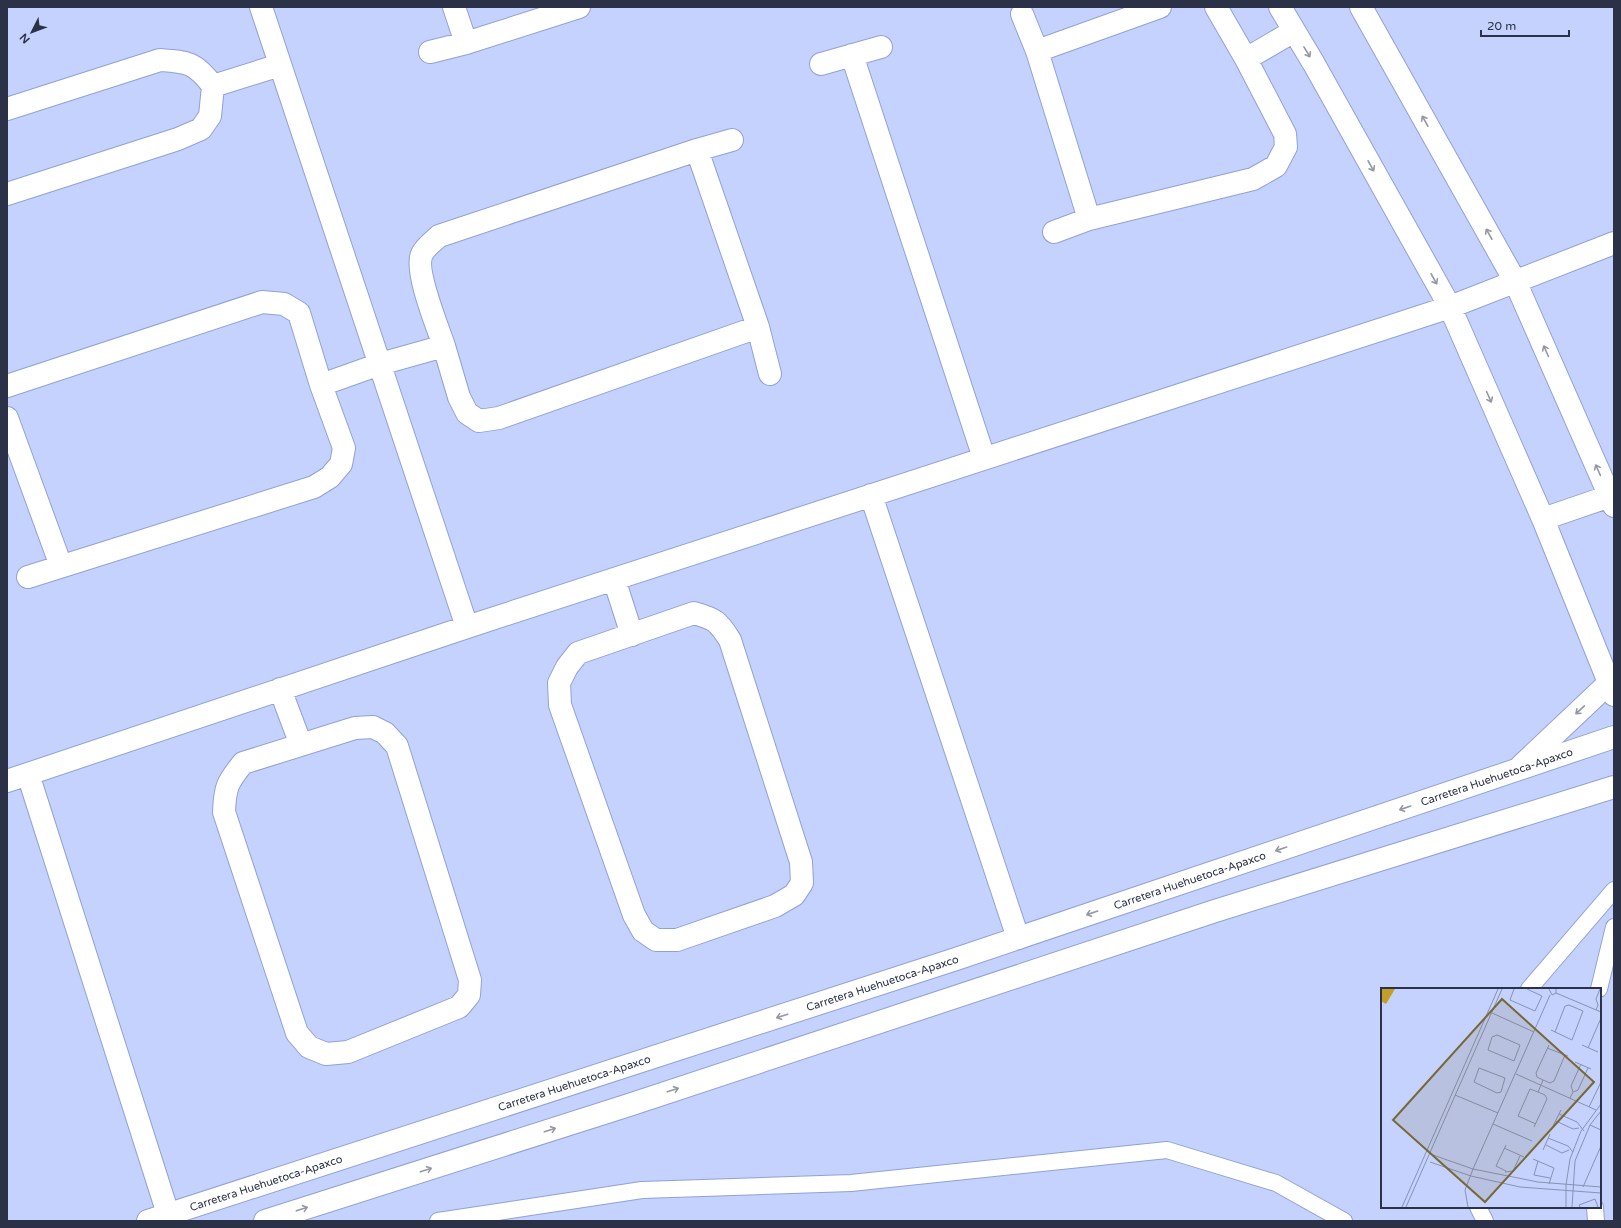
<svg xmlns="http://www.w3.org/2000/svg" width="1621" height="1228" viewBox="0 0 1621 1228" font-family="'Varela Round',sans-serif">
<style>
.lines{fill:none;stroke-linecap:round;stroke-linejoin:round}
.lane-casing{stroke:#92a1d4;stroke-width:18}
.street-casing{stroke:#92a1d4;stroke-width:24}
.secondary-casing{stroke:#92a1d4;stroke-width:24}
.lane{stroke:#fff;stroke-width:16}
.street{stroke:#fff;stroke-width:22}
.secondary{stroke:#fff;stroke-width:22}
.oneway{stroke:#9598a2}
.labels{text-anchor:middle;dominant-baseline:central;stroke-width:4;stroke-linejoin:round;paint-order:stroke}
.street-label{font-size:11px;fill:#2b3146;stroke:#c4d2fd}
.inset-road{fill:none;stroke:#8792b4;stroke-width:1}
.view{fill:#786836;fill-opacity:0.15;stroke:#786836;stroke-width:2}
.inset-edge{fill:none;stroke:#2b3146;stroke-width:2}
</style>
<rect width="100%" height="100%" fill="#c4d2fd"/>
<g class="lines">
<defs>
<path id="lane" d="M1529,989l85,-99
M1599,989l15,-62
M1478,1207l7,14
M1595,1207l1,14
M438,1221l204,-31 209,-7 316,-33 109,33 68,38"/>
<path id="street" d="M261,7l206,620
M454,7l12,36
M1216,7l30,52 48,-28
M1280,7l34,57 136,243 93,212 71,176
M1361,7l154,274 99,225
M1022,14l15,37 52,168
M1037,51l123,-44
M430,52l36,-9 113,-36
M852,55l132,403
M821,64l60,-17
M7,109l153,-49c28,2 35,2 53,26
M7,194l171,-55 23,-10 9,-13 3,-30 67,-21
M1054,232l35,-13 164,-40 23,-13 10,-19 -1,-13 -39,-75
M758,327l12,47
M444,346l15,51 8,16 12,8 20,-3 259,-91 -61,-177
M7,386l255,-84 22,2 15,9 22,72
M7,418l54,148
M871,495l147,443
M1543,519l67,-23
M28,577l286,-90 16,-10 11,-13 3,-16 -23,-63 59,-21 64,-18c-6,-18 -30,-76 -22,-92 3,-7 12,-13 17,-18l258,-86 35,-10
M614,579l18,56
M694,613c21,6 24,8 36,27l71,222 1,21 -8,12 -19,11 -98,34h-21l-13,-9 -9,-16 -74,-210 -1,-22 8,-16 11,-14z
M280,689l21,56
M373,727l12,6 12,13 73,234 -1,15 -10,12 -111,45 -22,2 -17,-7 -12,-14 -73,-221c1,-25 3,-29 19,-49l112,-35z
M28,774l140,440
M7,781l460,-154 983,-320 164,-64"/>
<g id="secondary">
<path d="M1521,766l88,-83"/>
<path id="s1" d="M148,1221l808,-262 658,-222"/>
<path d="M265,1221l364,-116 586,-194 399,-124"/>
</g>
</defs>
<!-- lane casing -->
<use href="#lane" class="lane-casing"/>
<!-- street casing -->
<use href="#street" class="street-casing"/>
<!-- secondary casing -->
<use href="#secondary" class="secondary-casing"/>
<!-- lane -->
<use href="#lane" class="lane"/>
<!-- street -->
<use href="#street" class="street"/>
<!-- secondary -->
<use href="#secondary" class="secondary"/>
</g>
<!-- one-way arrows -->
<defs><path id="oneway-shaft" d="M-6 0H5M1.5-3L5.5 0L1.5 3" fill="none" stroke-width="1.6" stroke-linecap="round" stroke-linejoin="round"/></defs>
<g class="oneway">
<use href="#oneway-shaft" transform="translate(1307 52) rotate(59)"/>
<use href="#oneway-shaft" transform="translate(1425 121) rotate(-119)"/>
<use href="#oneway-shaft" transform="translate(1371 166) rotate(61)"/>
<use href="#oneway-shaft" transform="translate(1489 234) rotate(-119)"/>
<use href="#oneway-shaft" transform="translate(1434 279) rotate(61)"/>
<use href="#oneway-shaft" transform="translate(1546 351) rotate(-114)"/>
<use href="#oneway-shaft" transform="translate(1489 397) rotate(66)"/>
<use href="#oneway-shaft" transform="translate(1598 470) rotate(-114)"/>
<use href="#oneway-shaft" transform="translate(1580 710) rotate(137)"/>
<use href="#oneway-shaft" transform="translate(1405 808) rotate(161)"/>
<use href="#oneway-shaft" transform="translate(1281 849) rotate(161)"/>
<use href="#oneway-shaft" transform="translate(1092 913) rotate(161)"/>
<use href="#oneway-shaft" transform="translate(782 1016) rotate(162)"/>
<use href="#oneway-shaft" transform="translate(673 1090) rotate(-18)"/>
<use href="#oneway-shaft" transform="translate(550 1130) rotate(-18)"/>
<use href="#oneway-shaft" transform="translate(426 1170) rotate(-18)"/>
<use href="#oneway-shaft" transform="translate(302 1209) rotate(-18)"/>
</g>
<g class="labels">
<!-- street labels -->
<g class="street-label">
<text stroke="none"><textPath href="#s1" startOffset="1420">Carretera Huehuetoca-Apaxco</textPath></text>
<text stroke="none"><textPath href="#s1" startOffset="1096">Carretera Huehuetoca-Apaxco</textPath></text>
<text stroke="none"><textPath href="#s1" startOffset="772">Carretera Huehuetoca-Apaxco</textPath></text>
<text stroke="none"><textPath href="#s1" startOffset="448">Carretera Huehuetoca-Apaxco</textPath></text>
<text stroke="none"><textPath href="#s1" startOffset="124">Carretera Huehuetoca-Apaxco</textPath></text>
</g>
</g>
<!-- overview -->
<g transform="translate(1381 988)">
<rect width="220" height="220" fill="#c4d2fd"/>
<path d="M0,1h14l-9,15 -5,-3z" fill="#c39f25"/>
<path class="inset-road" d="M133,1l-4,11 25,11 7,-15 -15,-7M168,1l3,6 4,-2v-4M175,5l45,19M215,22l2,-5 -2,-6 4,-10M111,25l42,19M170,42l21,10 11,-29 -14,-6 -4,1 -10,26M116,47l23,10 -6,16 -26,-11 4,-13zM201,57l16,7M166,60l21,8M207,60l13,-30M194,74l16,7M98,80l26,10 -4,14 -4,1 -23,-11zM135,86l80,36M162,92l7,3 4,-2 11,-26M192,104l5,-2 10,-22M74,107l43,18M189,110l3,-6 -2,-6 10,-22M208,119l12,-25M178,126l18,8 7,9M175,133l17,8 6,-1M112,136l39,17M155,136l-18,-8 12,-27 8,3M209,137l11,5M172,138l8,-16M153,139l13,-28 -2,-4 -7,-3 5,-12 -6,-3 -1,-4 13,-28M167,150l20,8 5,6M125,157l-10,21 10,5M165,157l16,8 7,-3M123,160l20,9M162,162l7,-16M52,167l40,14 65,13 63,5M152,171l21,9 -5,16M157,173l-4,14 16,3M49,174l41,14 49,11 81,6M124,184l8,-1 7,-15M202,199l18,-41M21,219l96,-218M25,219l96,-218M87,219l-3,-17 8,-21 77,-174M185,219v-22l4,-26 11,-28 20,-27M191,219l3,-46 15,-36 11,-14M199,219l-1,-2 16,-6 3,8"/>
<path class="view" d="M121,11l92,83 -109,120 -92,-82z"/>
<rect width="220" height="220" class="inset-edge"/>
</g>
<!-- border -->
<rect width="1621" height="1228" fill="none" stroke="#2b3146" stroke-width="16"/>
<!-- north arrow -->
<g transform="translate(32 32) rotate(228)" stroke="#c4d2fd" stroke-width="3" paint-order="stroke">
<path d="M0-3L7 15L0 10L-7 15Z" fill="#2b3146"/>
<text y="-6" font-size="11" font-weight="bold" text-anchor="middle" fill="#2b3146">N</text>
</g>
<!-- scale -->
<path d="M1481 30v6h88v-6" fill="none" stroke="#2b3146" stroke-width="2"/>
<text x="1487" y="30" font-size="12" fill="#2b3146" stroke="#c4d2fd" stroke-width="3" paint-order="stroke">20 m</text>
</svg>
